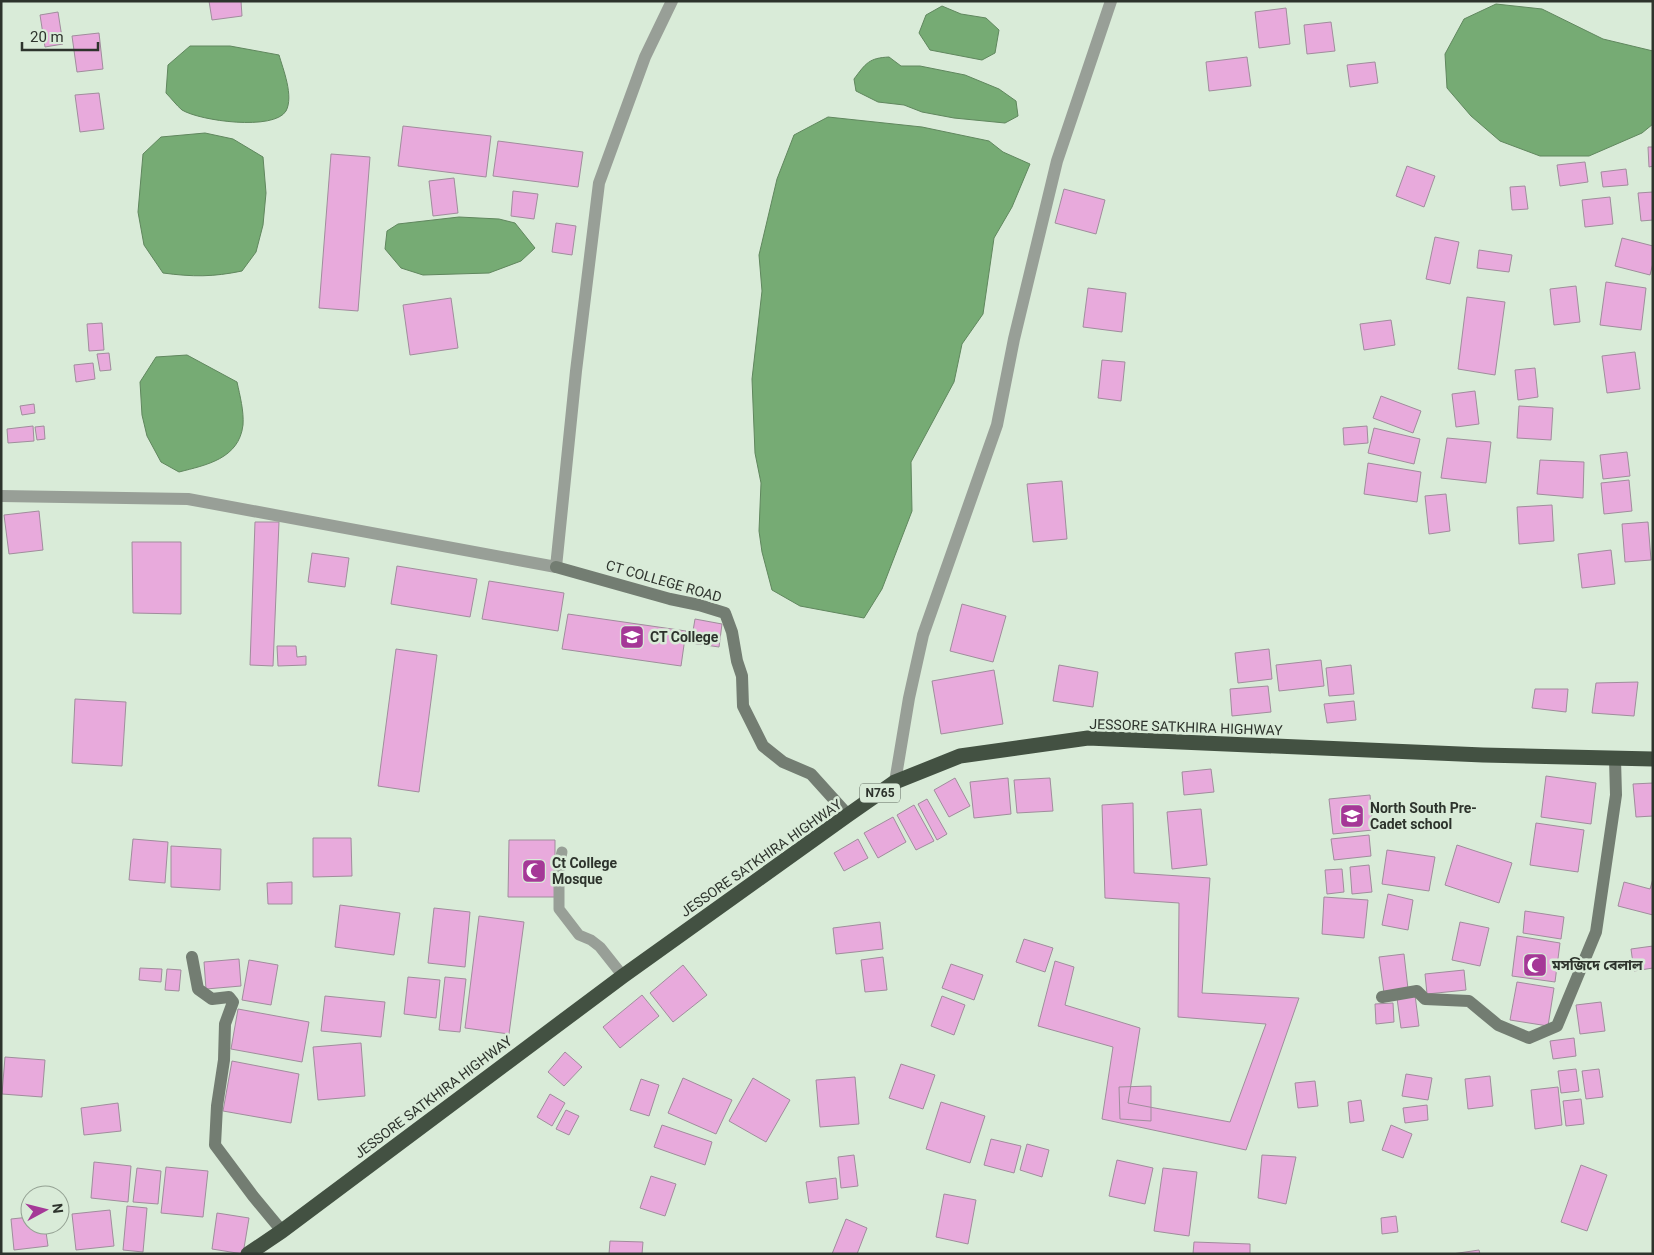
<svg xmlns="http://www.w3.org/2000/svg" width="1654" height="1255" viewBox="0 0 1654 1255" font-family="Roboto,'Noto Sans Bengali',sans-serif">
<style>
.water{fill:#76ab74;stroke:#60875e}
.building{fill:#e8aadc;stroke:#a08d9c}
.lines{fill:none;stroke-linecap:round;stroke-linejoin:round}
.lane{stroke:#989f97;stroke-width:11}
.street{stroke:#989f97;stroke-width:12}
.secondary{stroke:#737d72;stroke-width:12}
.highway{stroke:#435142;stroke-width:15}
.labels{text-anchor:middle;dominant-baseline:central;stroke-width:5;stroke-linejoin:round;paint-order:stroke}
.shield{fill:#d9ebd8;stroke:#616a60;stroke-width:1}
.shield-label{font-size:12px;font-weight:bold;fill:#2d332c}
.street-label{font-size:14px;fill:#2d332c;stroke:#d9ebd8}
.poi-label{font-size:14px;font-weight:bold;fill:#2d332c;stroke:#d9ebd8;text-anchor:start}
</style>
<rect width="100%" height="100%" fill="#d9ebd8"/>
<!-- water -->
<path class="water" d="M1496,4l46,5 61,30 50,12v73l-11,9 -53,23h-49l-40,-15 -29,-25 -24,-28 -2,-34 19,-35z
M942,6l19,8 25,4 13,12 -4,23 -13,7 -52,-10 -11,-17 7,-18z
M190,46h40l49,9c4,14 15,41 7,56 -12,20 -86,10 -104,-1 -5,-4 -11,-12 -16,-17l2,-28z
M889,57l12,9h19l45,9 34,14 17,12 2,15 -13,7 -51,-5 -32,-6 -18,-7 -26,-3 -22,-11 -2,-12c12,-16 15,-21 35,-22z
M828,117l94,10 67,14 14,11 27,12 -18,43 -18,31 -11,76 -21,30 -8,38 -43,80 1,49 -30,78 -18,29 -64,-12 -28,-16 -10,-38 -3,-21 2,-48 -6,-30 -3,-74 10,-88 -3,-36 18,-76 17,-44z
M205,133l28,6 30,18 3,36 -3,32 -7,27 -14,19c-29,6 -49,6 -79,2l-19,-28 -6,-33 5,-58 18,-17z
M459,217l40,2 16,4 20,25 -14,13 -32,12 -66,2 -22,-7 -16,-19 2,-18 11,-7z
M187,355l50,27c3,14 7,29 6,43 -4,34 -37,40 -64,47l-18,-10 -14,-26 -5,-21 -2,-33 16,-25z"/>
<!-- building -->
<path class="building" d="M209,1h32l1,15 -30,4z
M1286,8l4,36 -31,4 -4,-36z
M58,12l5,32 -18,3 -5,-32z
M1331,22l4,29 -28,3 -3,-29z
M99,33l4,36 -26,3 -5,-36z
M1247,57l4,29 -42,5 -3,-29z
M1375,62l3,21 -28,4 -3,-22z
M99,93l5,36 -24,3 -5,-37z
M403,126l88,10 -5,41 -88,-11z
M498,141l85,11 -5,35 -85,-11z
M1648,147h5v19l-4,1z
M331,154l39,3 -12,154 -39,-3z
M1585,162l3,20 -28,4 -3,-21z
M1407,166l28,10 -11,31 -28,-11z
M1626,169l2,16 -25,2 -2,-15z
M454,178l4,35 -25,3 -4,-35z
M1525,186l3,23 -16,1 -2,-23z
M1064,189l41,11 -9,34 -41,-11z
M513,191l25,3 -4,25 -23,-3z
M1653,192v28l-12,1 -3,-28z
M1610,197l3,27 -28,3 -3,-27z
M556,223l20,3 -4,29 -20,-3z
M1435,237l24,5 -9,42 -24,-5z
M1622,238l31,8v17l-3,12 -35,-9z
M1479,250l33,5 -3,17 -32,-4z
M1606,282l40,6 -5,42 -41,-5z
M1576,286l4,36 -26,3 -4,-36z
M1088,288l38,5 -4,39 -39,-5z
M1467,297l38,5 -10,73 -37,-6z
M451,298l7,50 -48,7 -7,-50z
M1391,320l4,25 -31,5 -4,-26z
M102,323l2,27 -15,1 -2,-27z
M1635,352l5,37 -33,4 -5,-37z
M109,353l2,17 -11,1 -3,-17z
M1102,360l23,2 -4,39 -23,-3z
M93,363l2,16 -19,3 -2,-17z
M1535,368l3,29 -20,3 -3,-30z
M1475,391l4,33 -23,3 -4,-33z
M1381,396l40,15 -8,22 -40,-15z
M34,404l1,9 -13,2 -2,-9z
M1519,406l34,2 -2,32 -34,-2z
M33,426l1,15 -26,2 -1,-14z
M44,426l1,13 -8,1 -2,-13z
M1367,426l1,17 -24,2 -1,-17z
M1374,428l46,11 -6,25 -46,-11z
M1447,438l44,4 -5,41 -45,-5z
M1627,452l3,24 -27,3 -3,-24z
M1540,460l44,2 -1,36 -46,-4z
M1368,463l53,9 -4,30 -53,-8z
M1629,480l3,31 -28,3 -3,-31z
M1062,481l5,58 -34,3 -6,-58z
M1446,494l4,37 -21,3 -4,-38z
M1552,505l2,36 -35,3 -2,-37z
M39,511l4,39 -34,4 -5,-39z
M255,522h24l-6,144 -23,-1z
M1648,522l3,38 -26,2 -3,-38z
M132,542h49v72l-48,-1z
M1611,550l4,34 -33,4 -4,-34z
M312,553l37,5 -4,29 -37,-5z
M397,566l80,13 -7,38 -79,-13z
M489,581l75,12 -6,38 -76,-12z
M962,604l44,12 -13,46 -43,-11z
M568,614l118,17 -5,35 -119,-17z
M695,619l27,5 -3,23 -28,-4z
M277,646h19l1,11 9,-1v9l-28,1z
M396,649l41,6 -18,137 -41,-6z
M1269,649l3,30 -34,4 -3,-30z
M1321,660l3,26 -45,5 -3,-26z
M1059,665l39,7 -5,35 -40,-6z
M1351,665l3,29 -25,2 -3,-28z
M994,670l9,54 -62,10 -9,-53z
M1638,682l-4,34 -42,-3 4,-30z
M1268,686l3,26 -39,4 -2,-27z
M1535,689h33l-2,23 -34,-4z
M75,699l51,3 -4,64 -50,-3z
M1354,701l2,19 -29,3 -3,-19z
M1211,769l3,23 -30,3 -2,-23z
M1546,776l50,7 -5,41 -50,-7z
M955,778l15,28 -21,11 -15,-27z
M1008,778l3,36 -37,4 -4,-36z
M1050,778l3,33 -36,2 -3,-33z
M1653,783v33l-17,1 -3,-33z
M1370,795l3,35 -40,4 -4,-35z
M927,799l20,35 -10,6 -19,-36z
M1133,803l1,70 76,5 -8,115 97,5 -53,152 -144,-31 11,-72 -75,-21 17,-65 19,6 -9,38 75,23 -12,75 102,19 36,-98 -88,-7 1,-114 -74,-5 -3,-93z
M914,805l20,36 -18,9 -19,-35z
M1201,809l6,56 -35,4 -5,-57z
M893,817l13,25 -28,16 -14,-25z
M1536,823l48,7 -6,42 -48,-7z
M1369,835l2,21 -37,4 -3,-21z
M313,838h38l1,38 -39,1z
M133,839l35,3 -3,41 -36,-3z
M858,839l10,19 -24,13 -10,-18z
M509,840h46v57h-47z
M1457,845l55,18 -13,40 -54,-18z
M171,846l50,3 -1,41 -49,-3z
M1387,850l48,7 -6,34 -47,-7z
M1369,865l3,27 -20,2 -2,-27z
M1342,869l2,23 -17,2 -2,-24z
M1653,879v36l-35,-9 6,-24 26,7z
M292,882v22h-24l-1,-21z
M1388,894l25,6 -5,30 -26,-5z
M1324,897l44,3 -4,38 -42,-4z
M340,905l60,8 -6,42 -59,-8z
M434,908l36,4 -5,55 -37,-4z
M1525,911l39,6 -3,22 -38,-6z
M479,916l45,6 -15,112 -44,-6z
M880,922l3,27 -47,5 -3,-26z
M1460,922l29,6 -9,38 -28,-6z
M1517,936l43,7 -5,39 -43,-6z
M1024,939l29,9 -8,24 -29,-10z
M1653,946v22l-19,3 -3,-22z
M1404,954l4,35 -24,4 -5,-36z
M883,957l4,33 -22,2 -4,-32z
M239,959l2,27 -35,3 -2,-27z
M249,960l29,5 -7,40 -29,-5z
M951,964l32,11 -9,25 -32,-12z
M683,965l24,30 -34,27 -23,-29z
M140,968l22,1 -1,13 -22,-2z
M167,969l14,1 -2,21 -14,-1z
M1464,970l2,20 -39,4 -2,-20z
M408,977l32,3 -4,38 -32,-4z
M445,977l21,2 -6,53 -21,-2z
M1517,982l37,6 -6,38 -38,-6z
M642,995l17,21 -39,32 -17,-21z
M1415,995l4,31 -18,2 -4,-30z
M325,996l60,6 -4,35 -60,-6z
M942,996l23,9 -11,30 -23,-9z
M1601,1002l4,29 -25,3 -4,-29z
M1393,1003l1,19 -18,2 -1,-20z
M238,1009l71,13 -7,40 -71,-13z
M1574,1038l2,18 -23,3 -3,-18z
M361,1043l4,53 -47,4 -5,-53z
M565,1052l17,15 -18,19 -16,-14z
M5,1057l40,3 -3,37 -40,-3z
M232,1061l67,13 -8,49 -68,-12z
M901,1064l34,11 -12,34 -34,-11z
M1576,1069l3,22 -18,2 -3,-22z
M1599,1069l4,28 -17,2 -4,-28z
M1406,1074l26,4 -4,22 -26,-4z
M1490,1076l3,30 -25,3 -3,-30z
M855,1077l4,47 -39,3 -4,-47z
M683,1078l49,22 -16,34 -48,-21z
M753,1078l37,22 -24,42 -37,-21z
M641,1079l18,6 -10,31 -19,-6z
M1315,1081l3,25 -20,2 -3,-25z
M1151,1086v35l-31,-2 -1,-32z
M1558,1087l4,38 -27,4 -4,-39z
M550,1094l15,9 -13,23 -15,-9z
M1581,1099l3,25 -18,2 -3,-25z
M1361,1100l3,21 -14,2 -2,-21z
M941,1102l44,14 -15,47 -44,-14z
M118,1103l3,28 -37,4 -3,-27z
M1427,1105l1,15 -23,3 -2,-15z
M566,1110l13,6 -10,19 -13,-6z
M662,1125l50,17 -7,23 -51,-18z
M1391,1125l21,9 -9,24 -21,-8z
M991,1139l30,7 -7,27 -30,-8z
M1027,1144l22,6 -7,27 -22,-7z
M854,1155l4,31 -17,2 -3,-31z
M1262,1155l34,2 -10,47 -28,-6z
M1117,1160l36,8 -8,36 -36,-8z
M94,1162l37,4 -3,36 -37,-4z
M1581,1165l26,10 -20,56 -26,-9z
M166,1167l42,4 -5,46 -42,-4z
M137,1168l24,3 -3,33 -25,-2z
M1163,1168l34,4 -8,64 -35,-5z
M651,1176l25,8 -11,32 -25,-8z
M836,1178l2,21 -29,4 -3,-21z
M944,1194l32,6 -8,44 -32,-7z
M127,1206l20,2 -4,44 -20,-2z
M110,1210l4,36 -38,4 -4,-36z
M217,1213l32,5 -6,36 -31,-5z
M1396,1216l2,16 -16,2 -1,-16z
M30,1217v8h15l3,21 -34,4 -3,-31z
M846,1219l21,9 -10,26h-25z
M610,1241l33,1 -1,12h-33z
M1194,1242l56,2v10h-57z
M1479,1250l1,4h-28z"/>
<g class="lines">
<!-- lane -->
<path class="lane" d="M562,852l-3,13v44l20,26 12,5 9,7 23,29"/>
<!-- street -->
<path class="street" d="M1,496l187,3 368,68 20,-196 23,-188 46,-126 27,-56
M895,782l14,-84 14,-63 74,-210 17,-86 43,-178 54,-160"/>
<!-- secondary -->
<path class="secondary" d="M556,567l114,32 29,6 26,8 7,19 5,29 5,15 1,30 20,40 20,16 28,12 37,41
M192,957l6,32 14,10 17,-2 4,5 -8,22 -1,36 -7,46 -2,39 38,51 29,35
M1382,997l35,-6 8,8 44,2 29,24 31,13 28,-12 39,-94 20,-137 -1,-36"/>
<!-- highway -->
<path class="highway" d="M248,1254l34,-23 341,-255 225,-161 47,-33 65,-26 128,-18 395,17 170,4"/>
</g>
<!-- icons -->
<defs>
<symbol id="university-square" viewBox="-11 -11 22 22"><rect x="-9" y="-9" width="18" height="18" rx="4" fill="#a53897" stroke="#d9ebd8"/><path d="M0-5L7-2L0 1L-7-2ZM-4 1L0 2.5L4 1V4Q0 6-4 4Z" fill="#fff"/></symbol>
<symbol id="school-square" viewBox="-11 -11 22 22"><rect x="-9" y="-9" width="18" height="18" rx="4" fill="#a53897" stroke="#d9ebd8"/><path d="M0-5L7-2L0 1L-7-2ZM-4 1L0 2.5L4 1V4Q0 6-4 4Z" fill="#fff"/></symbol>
<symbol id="mosque-square" viewBox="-11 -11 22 22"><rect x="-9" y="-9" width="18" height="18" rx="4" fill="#a53897" stroke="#d9ebd8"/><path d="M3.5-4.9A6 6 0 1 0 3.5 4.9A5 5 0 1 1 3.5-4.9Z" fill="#fff"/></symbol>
</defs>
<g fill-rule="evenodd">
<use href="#university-square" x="618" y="623" width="28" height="28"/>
<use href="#school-square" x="1338" y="802" width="28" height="28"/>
<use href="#mosque-square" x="520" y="857" width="28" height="28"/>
<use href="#mosque-square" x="1521" y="951" width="28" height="28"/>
</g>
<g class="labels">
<!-- shield labels -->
<rect class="shield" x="860" y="783.5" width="40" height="19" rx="4"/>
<g class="shield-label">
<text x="880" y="793">N765</text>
</g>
<!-- street labels -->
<g class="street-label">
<text transform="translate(664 581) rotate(16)">CT COLLEGE ROAD</text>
<text transform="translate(1186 727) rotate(2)">JESSORE SATKHIRA HIGHWAY</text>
<text transform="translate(761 858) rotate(-35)">JESSORE SATKHIRA HIGHWAY</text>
<text transform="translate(433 1097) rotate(-37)">JESSORE SATKHIRA HIGHWAY</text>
</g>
<!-- poi labels -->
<g class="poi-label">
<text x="650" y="637">CT College</text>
<text x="1370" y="808">North South Pre-<tspan x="1370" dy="16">Cadet school</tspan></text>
<text x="552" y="863">Ct College<tspan x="552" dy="16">Mosque</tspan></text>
<text x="1552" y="965">মসজিদে বেলাল</text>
</g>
</g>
<!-- border -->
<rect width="1654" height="1255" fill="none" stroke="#2d332c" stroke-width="5"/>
<!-- north arrow -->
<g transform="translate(45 1210) rotate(83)"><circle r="24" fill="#d9ebd8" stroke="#94a193"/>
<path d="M0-4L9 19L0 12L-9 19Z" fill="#a53897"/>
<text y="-8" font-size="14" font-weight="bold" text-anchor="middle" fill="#2d332c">N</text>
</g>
<!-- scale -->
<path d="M22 42v8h76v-8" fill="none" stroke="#2d332c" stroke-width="2.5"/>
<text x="30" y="42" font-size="15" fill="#2d332c" stroke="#d9ebd8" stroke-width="4" paint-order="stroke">20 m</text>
</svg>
